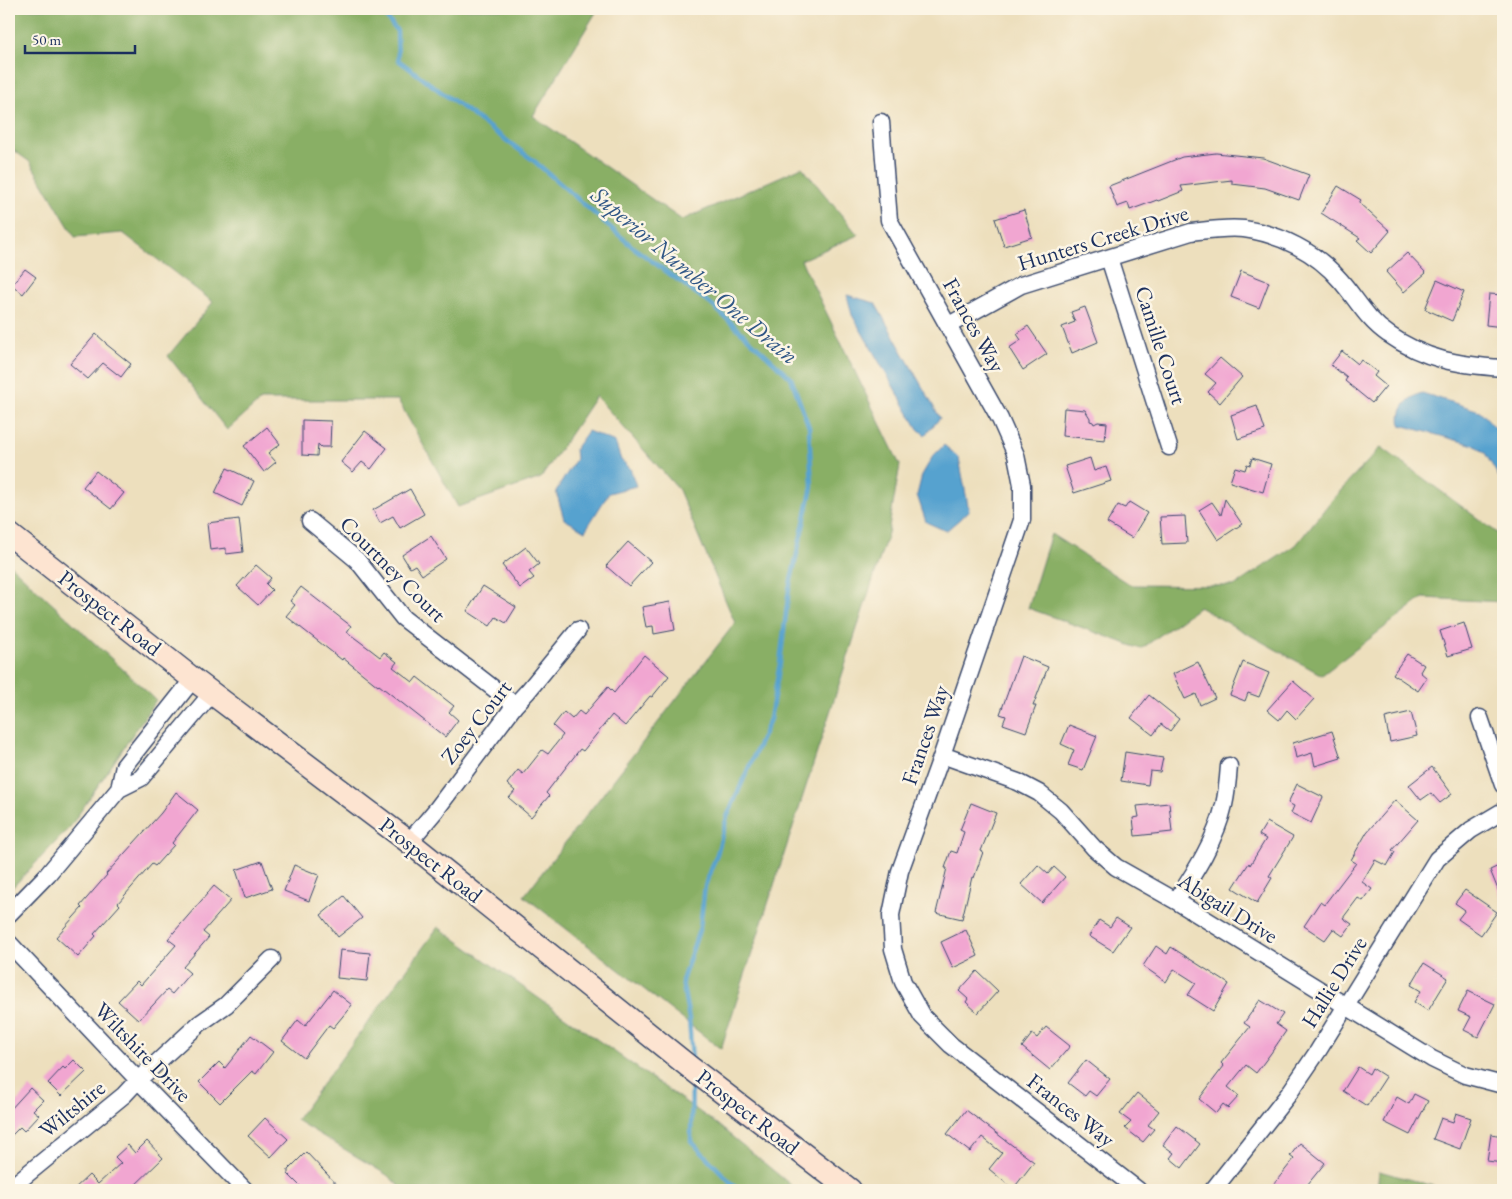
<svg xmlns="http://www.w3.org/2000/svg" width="1512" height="1199" viewBox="0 0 1512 1199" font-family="'EB Garamond',serif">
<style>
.forest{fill:#89af65;stroke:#526f62}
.water{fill:#57a2cf;stroke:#396896}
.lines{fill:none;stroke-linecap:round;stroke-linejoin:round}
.stream{stroke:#57a2cf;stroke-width:4.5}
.building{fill:#f1a6d1}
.street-casing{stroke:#3a496c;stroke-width:19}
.secondary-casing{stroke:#3a496c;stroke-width:25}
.street{stroke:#fff;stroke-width:16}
.secondary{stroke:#fde4d1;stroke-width:22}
.labels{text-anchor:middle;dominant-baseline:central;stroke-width:5;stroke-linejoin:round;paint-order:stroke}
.street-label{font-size:22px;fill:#1b2f5e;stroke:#fcf5e5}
.water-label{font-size:24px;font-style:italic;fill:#305786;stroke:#fcf5e5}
</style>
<rect width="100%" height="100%" fill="#fcf5e5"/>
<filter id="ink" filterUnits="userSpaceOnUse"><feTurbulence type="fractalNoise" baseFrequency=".02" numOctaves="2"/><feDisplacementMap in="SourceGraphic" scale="10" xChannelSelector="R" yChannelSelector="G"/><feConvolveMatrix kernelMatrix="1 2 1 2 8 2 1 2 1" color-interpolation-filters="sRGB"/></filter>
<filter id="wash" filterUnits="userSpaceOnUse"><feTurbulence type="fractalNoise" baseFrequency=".0096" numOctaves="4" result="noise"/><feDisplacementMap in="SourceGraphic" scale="20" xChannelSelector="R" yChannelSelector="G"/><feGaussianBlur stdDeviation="1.12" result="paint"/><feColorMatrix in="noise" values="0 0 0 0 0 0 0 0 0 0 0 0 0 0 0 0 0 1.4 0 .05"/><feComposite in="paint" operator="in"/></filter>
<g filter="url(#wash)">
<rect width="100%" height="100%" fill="#eddfbd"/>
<!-- forest -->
<path class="forest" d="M9,9h589l-65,107 149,104 120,-53 56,68 -57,25 99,205 -12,68 -167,516 -197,-153 211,-273 -56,-133 -83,-94 -55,82 -83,29 -60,-107h-137l-34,30 -59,-74 45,-54 -90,-69 -48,4 -45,-75 -21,-15z
M1381,447l122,90v65l-80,-4 -101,77 -123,-68 -58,42 -113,-41 23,-74 79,51 104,1 62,-41 35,-44z
M9,564l147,136 -86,127 -61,64z
M438,927l280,198 79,65h-393l-17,-15 -91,-55z
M1379,1171l69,19h-71z"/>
<!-- water -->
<path class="water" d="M847,295l28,8 65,115 -15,17 -7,-6 -66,-114z
M1422,393l58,18 23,25v48l-18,-31 -11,-8 -73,-20c-4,-16 7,-28 21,-32z
M588,431l27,11 6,18 9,8 6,18 -27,7 -24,38 -21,-12 -8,-28 20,-32 -1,-10z
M944,445l15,13 10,53 -23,20 -20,-9 -9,-27 5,-20 11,-19z"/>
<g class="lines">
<!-- stream -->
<path class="stream" d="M380,9l17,22 1,29 135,100 101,88 78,57 79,73 18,49 3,60 -23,102 -9,74 -10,56 -43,98 -10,37 -12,32 -5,41 -18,54 7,38 3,41
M692,1078l-1,63 47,49"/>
</g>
<g id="blocks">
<!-- building -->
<path class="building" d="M1216,153l47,5 46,17 -10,25 -34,-12 -33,-4v-4l-51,6 2,5 -25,10 -1,-1 -27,10 -2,-7 -11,4 -8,-21 73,-29z
M1338,186l23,14 -2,3 31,28 -19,22 -14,-13 3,-2 -39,-25z
M1024,210l8,27 -28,9 -9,-27z
M1407,253l19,20 -22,19 -18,-20z
M25,269l11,8 -13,17 -11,-9z
M1241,271l28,11 -10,26 -28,-11z
M1437,280l27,12 -12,29 -27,-12z
M1489,294l14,1v32l-17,-2z
M1085,307l13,35 -26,11 -10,-26 13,-5 -4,-10z
M1028,326l19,28 -24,16 -14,-22 12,-8 -4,-6z
M96,334l10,9v1l25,20 -10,13 -18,-14 -15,16 -18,-15z
M1342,351l16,13 3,-4 16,12 -3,4 12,10 -14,17 -27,-22 2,-3 -16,-13z
M1220,358l22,19 -22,26 -12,-11 8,-9 -11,-9z
M1257,406l8,24 -27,9 -7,-24z
M1064,408l21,2 5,8v3l3,1 1,2 4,-2 9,1 -2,17 -43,-4z
M302,420l29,1 -1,26h-9l-3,-3 -1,12 -15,-1z
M267,427l13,17 -12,9 8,9 -12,10 -20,-26z
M365,431l22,17 -16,21 -9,-7 -9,10 -12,-10z
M1090,458l4,13 12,-4 5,14 -37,12 -9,-27z
M1252,458l19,6 -8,28 -33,-10 5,-15 10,3 2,-6 3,1z
M227,468l27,13 -12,25 -27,-13z
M96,471l28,22 -13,16 -28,-22z
M410,489l14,25 -24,14 -7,-12 -13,7 -7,-13z
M1225,499l17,25 -24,16 -19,-30 13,-8 9,13z
M1129,502l18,11 -15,25 -25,-15 11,-18 7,3z
M1185,516l2,27 -25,1 -2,-27z
M239,519l4,33 -17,2v-6l-16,2 -3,-27z
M431,536l15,23 -24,16 -7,-10 -5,3 -8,-13z
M628,542l23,20 -22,24 -23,-20z
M526,547l13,17 -10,8 5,6 -14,10 -18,-23z
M256,565l15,13 -5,6 6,6 -14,15 -21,-19z
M483,586l33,21 -10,16 -10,-6 -6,9 -23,-15z
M301,587l50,39 -4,6 24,18 9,7 4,-5 13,10 -4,5 20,15 4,-5 37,29 -5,6 9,8 -13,17 -66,-52 -1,1 -35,-28 -1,2 -56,-44 9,-11 -5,-4z
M670,602l5,28 -21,4 -1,-8 -7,1 -4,-20z
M1464,623l8,26 -24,7 -8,-25z
M1407,654l17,11 -4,7 7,6 -9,13 -25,-17z
M644,655l25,21 -17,21 -2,-1 -25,30 -13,-11 -29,36 -3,-2 -34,44 3,3 -18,21 -22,-19 6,-7 -8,-7 11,-14 5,4 19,-24 6,4 15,-19 -10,-9 11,-14 8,7 7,-8 5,4 24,-28 6,6z
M1021,656l27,11 -15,39h3l-10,26 -23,-8 3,-8 -6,-2z
M1198,662l17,36 -15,7 -4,-11 -11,5 -12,-25z
M1243,662l26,11 -10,24 -11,-4 -3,8 -15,-6z
M1293,681l21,18 -18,20 -9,-9 -8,10 -12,-10z
M1149,695l30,24 -9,12 -9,-7 -8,11 -22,-17z
M1411,712l6,24 -27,6 -5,-24z
M1069,725l28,11 -14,34 -15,-5 6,-15 -13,-6z
M1332,731l9,27 -26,8 -3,-13 -16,5 -3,-15z
M1125,752l38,6 -3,14 -10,-1 -2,14 -27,-4z
M1432,767l20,27 -12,9 -9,-10 -10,7 -12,-15z
M1297,784l26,13 -12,26 -20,-10 3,-7 -6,-3z
M176,792l22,18 -26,33 2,2 -19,21 -3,-2 -34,39 2,2 -26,29 2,2 -18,21 -22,-20 26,-29 -2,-2 27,-31 -1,-1 55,-61z
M1395,800l23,20 -26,30 3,2 -8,14 -12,-6 -13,22 10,7 -9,12 -5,-3 -15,20 9,6 -9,12 -10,-7 -8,11 -21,-14 16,-24 4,3 32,-42 -5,-3 16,-28z
M971,803l25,10 -15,38 2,1 -9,26 -2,-1 -10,42 -26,-6 11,-45h-2l6,-17 6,2 7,-21 -4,-2z
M1169,803l3,29 -37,4 -2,-18 6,-1 -2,-11z
M1267,822l26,15 -24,39 3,2 -15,25 -24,-15 16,-25 1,2 16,-26 -7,-4z
M262,861l10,28 -27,9 -9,-28z
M1503,864v38l-13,-32z
M294,865l25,10 -10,26 -25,-10z
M1038,865l10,9 6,-7 11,10 -23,26 -21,-19z
M214,886l17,14 -28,32 6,5 -26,30 7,6 -18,21 -5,-4 -28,30 -21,-19 19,-20 4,4 35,-40 -8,-6z
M1465,890l32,22 -16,23 -23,-16 7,-9 -10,-7z
M344,896l18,22 -24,19 -17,-22z
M1116,918l14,9 -17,24 -24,-15 10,-16 11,7z
M966,930l12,26 -25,12 -12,-26z
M1156,946l11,8 4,-7 58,37 -16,27 -25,-16 8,-12 -22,-14 -8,13 -23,-16z
M340,950l30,3 -3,28 -30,-3z
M1424,963l24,15 -20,33 -14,-9 7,-11 -10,-6z
M977,971l21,20 -20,22 -12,-11 2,-3 -9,-8z
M333,990l19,15 -19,23 -4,-3 -25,33 -22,-17 16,-21 7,6z
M1468,991l27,13 -17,33 -14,-7 7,-13 -13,-6z
M1260,1000l23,14 -7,10 10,7 -15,22 -15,20 -10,-8 -18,22 11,9 -11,12 -5,-4 -7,9 -17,-14 25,-33 -3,-3 29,-36 -6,-4z
M1046,1027l24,19 -20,24 -28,-23 10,-13 5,4z
M251,1035l22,17 -17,22 -4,-3 -32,32 -21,-21 20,-20 6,6z
M74,1060l12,12 -25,24 -13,-13 15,-16 2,2z
M1086,1060l24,19 -14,17 -7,-5 -4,5 -17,-13z
M1358,1067l11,7 3,-6 14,9 -19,29 -24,-15z
M30,1088l13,12 -10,10 6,5 -15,16 -4,-4 -11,11v-27z
M1137,1093l22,18 -11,14 6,4 -11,13 -18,-14 6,-6 -11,-8z
M1414,1094l14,7 -18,34 -26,-13 13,-25 12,7z
M966,1110l68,52 -21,27 -24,-20 13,-16 -20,-16 -12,15 -23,-18z
M1456,1113l15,5 -11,31 -27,-10 8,-21 12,4z
M265,1118l23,21 -17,18 -23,-21z
M1177,1126l23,18 -18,24 -12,-10 4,-5 -11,-8z
M1491,1134l12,2v27l-16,-2z
M147,1141l16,17 -33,32h-57l16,-15 9,9 23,-21 -6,-6 13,-12 7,8z
M1300,1143l25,20 -22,27h-34l25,-31 -4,-3z
M306,1152l36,38h-38l-16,-16v-4z"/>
</g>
</g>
<g filter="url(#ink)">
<use href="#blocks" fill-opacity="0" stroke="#3a496c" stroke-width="1"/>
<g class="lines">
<defs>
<path id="street" d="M881,122l8,98 111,199 16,36 6,30v35l-80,235 -42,116 -9,44 2,34 10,33 19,34 29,29 187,145
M1109,258l60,189
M949,325l72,-40 170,-53c17,-2 36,-5 53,-3 36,5 72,23 96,51 16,18 27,40 48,54 37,26 71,31 115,34
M310,521l47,39 46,58 112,87
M1480,718l23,67
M942,755l76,27 21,11 22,18 33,37 22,19 60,34 256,158 33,16 38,10
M119,789l5,-23 69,-87
M409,842l27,-32 79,-105 13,-14 50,-61
M1176,901c19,-29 40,-61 48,-96 3,-13 4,-26 5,-39
M9,914l39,-40 71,-85 22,-11 71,-85
M9,943l129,137 107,110
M9,1189l115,-94 14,-15 61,-56 27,-19 46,-46
M1213,1190l75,-95 30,-44 119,-192 34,-29 32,-19"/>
<path id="secondary" d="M9,534l184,145 216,163 283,227 158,121"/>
</defs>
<!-- street casing -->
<use href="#street" class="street-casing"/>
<!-- secondary casing -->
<use href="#secondary" class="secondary-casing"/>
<!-- street -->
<use href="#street" class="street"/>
<!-- secondary -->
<use href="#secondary" class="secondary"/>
</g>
</g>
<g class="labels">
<!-- street labels -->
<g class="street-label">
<text transform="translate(1103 238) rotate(-17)">Hunters Creek Drive</text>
<text transform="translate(974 325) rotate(61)">Frances Way</text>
<text transform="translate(1161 345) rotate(72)">Camille Court</text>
<text transform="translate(393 569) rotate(45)">Courtney Court</text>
<text transform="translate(110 613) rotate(38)">Prospect Road</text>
<text transform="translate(476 722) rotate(-52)">Zoey Court</text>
<text transform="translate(925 735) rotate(-71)">Frances Way</text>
<text transform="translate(431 860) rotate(38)">Prospect Road</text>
<text transform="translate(1228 908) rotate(32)">Abigail Drive</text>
<text transform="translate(1334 982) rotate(-58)">Hallie Drive</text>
<text transform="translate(143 1052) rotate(46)">Wiltshire Drive</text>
<text transform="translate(72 1109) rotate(-39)">Wiltshire</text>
<text transform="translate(1071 1110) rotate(38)">Frances Way</text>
<text transform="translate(748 1112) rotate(38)">Prospect Road</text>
</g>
<!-- water labels -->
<g class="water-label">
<text transform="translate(695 275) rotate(40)">Superior Number One Drain</text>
</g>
</g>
<!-- margin -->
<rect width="1512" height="1199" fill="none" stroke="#fcf5e5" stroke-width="30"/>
<!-- scale -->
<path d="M25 45v8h110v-8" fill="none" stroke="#1b2f5e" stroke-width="2.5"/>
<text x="32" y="45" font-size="15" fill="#1b2f5e" stroke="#fcf5e5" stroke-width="4" paint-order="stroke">50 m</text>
</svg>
